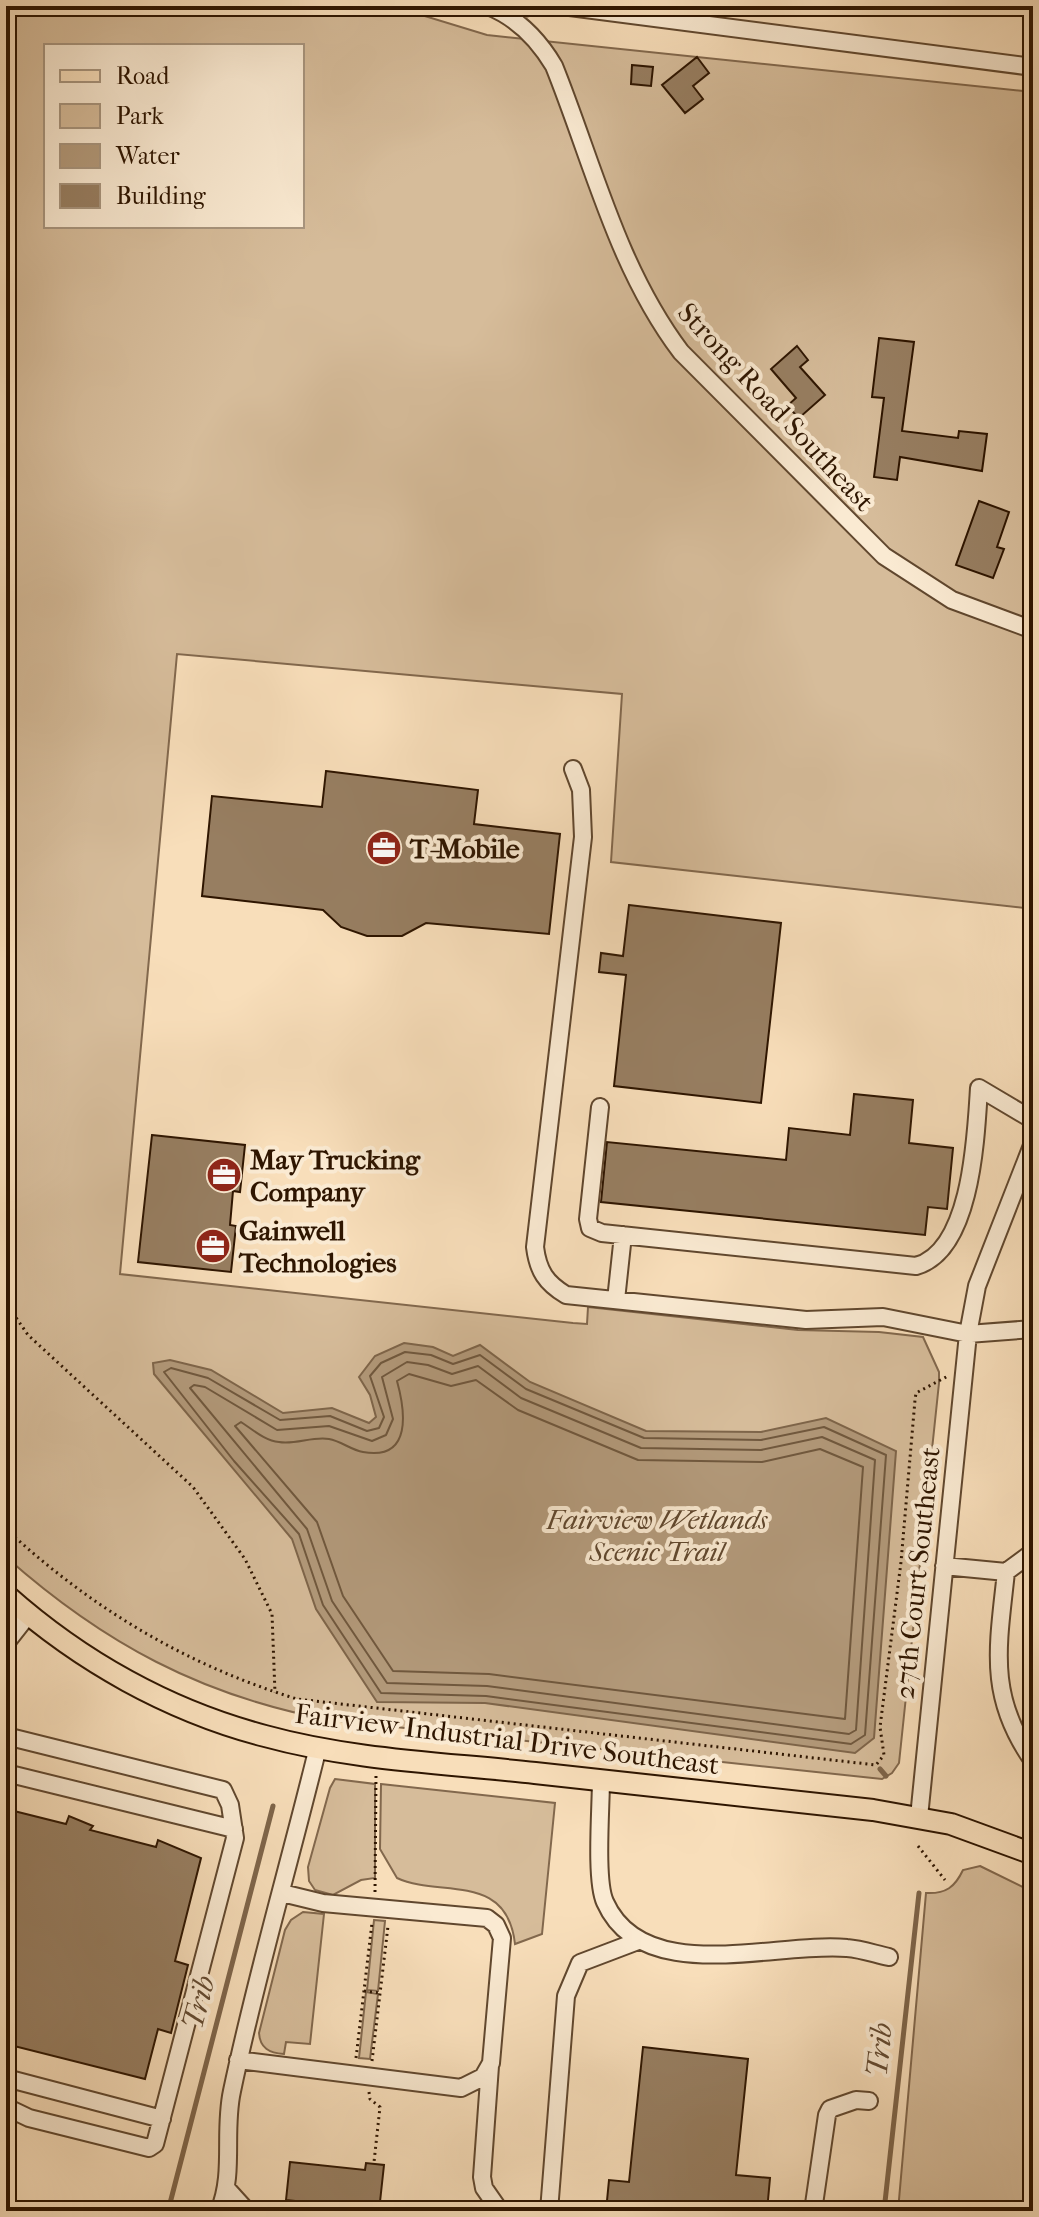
<svg xmlns="http://www.w3.org/2000/svg" width="1039" height="2217" viewBox="0 0 1039 2217" font-family="'IM FELL French Canon',serif">
<style>
.green{fill:#d6bc9a;stroke:#82684d;stroke-width:2;fill-rule:evenodd}
.water{fill:#b39a7b;stroke:#7e654a;stroke-width:2}
.lines{fill:none;stroke-linecap:round;stroke-linejoin:round}
.shore{stroke:#70583e;stroke-width:2}
.stream{stroke:#7e654a;stroke-width:5}
.building{fill:#977e61;stroke:#2e1500;stroke-width:2}
.minor-casing{stroke:#60472e;stroke-width:20}
.major-casing{stroke:#2e1500;stroke-width:24}
.path{stroke:#2e1500;stroke-width:3;stroke-dasharray:2 4;stroke-linecap:butt}
.minor{stroke:#faead2;stroke-width:16}
.major{stroke:#f8deba;stroke-width:20}
.labels{text-anchor:middle;dominant-baseline:central;stroke-width:8;stroke-linejoin:round;paint-order:stroke}
.street-label{font-size:28px;fill:#2e1500;stroke:#faead2}
.poi-label{font-size:28px;font-weight:bold;fill:#2e1500;stroke:#faead2;text-anchor:start}
.park-label{font-size:28px;font-style:italic;fill:#60472e;stroke:#faead2}
.water-label{font-size:30px;font-style:italic;fill:#634a31;stroke:#faead2}
</style>
<rect width="100%" height="100%" fill="#f8deba"/>
<filter id="stains"><feTurbulence type="fractalNoise" baseFrequency=".0025" numOctaves="4"/><feColorMatrix values="0 0 0 0 .2 0 0 0 0 .09 0 0 0 0 .02 0 0 0 .5 -.17"/></filter>
<radialGradient id="worn" r=".72"><stop offset=".6" stop-color="#630" stop-opacity="0"/><stop offset="1" stop-color="#630" stop-opacity=".3"/></radialGradient>
<!-- green -->
<path class="green" d="M6,6h386l95,29 546,57v341l-10,93 10,147v236l-422,-47 11,-168 -445,-40 -57,620 453,49 14,1 1,-17 210,23 81,2 44,5 16,35v11l-40,380 -7,10 -10,6 -552,-59c-129,-24 -227,-77 -324,-163zM46,46h256v180h-256z
M335,1779l40,5v94l-14,2 -28,15 -18,-5 -6,-9 -1,-14 22,-79z
M381,1784l174,19 -13,131 -27,10c-8,-73 -76,-46 -118,-66l-17,-29z
M980,1866l53,26v319h-135l28,-318c20,1 29,-6 37,-23z
M303,1912l21,2 -14,130 -24,-2 -2,12c-15,-1 -24,-6 -25,-21l26,-103 6,-10z
M374,1920l11,1 -7,70 -11,-1z
M366,1992l12,2 -8,65 -11,-1z"/>
<!-- water -->
<path class="water" d="M404,1343l29,4 20,9 27,-11 50,37 116,49 115,1 65,-14 70,33 -22,287 -19,15 -370,-50 -108,-1 -61,-93 -24,-70 -138,-165 -1,-11 17,-3 41,10 72,43 49,-5 37,15 7,-6 -6,-22 -11,-18 16,-21z"/>
<g class="lines">
<!-- shore -->
<path class="shore" d="M405,1352l26,3 22,9 27,-9 46,34 118,49 117,2 63,-13 62,28 -21,280 -14,9 -365,-48 -105,-3 -58,-88 -24,-71 -65,-73 -70,-89 7,-4 37,10 72,42 50,-4 37,15 12,-3 5,-11 -14,-41 11,-13z
M407,1362l21,3 24,9 26,-8 43,32 120,50 120,2 61,-13 53,23 -19,270 -7,4 -362,-48 -100,-3 -55,-82 -25,-72 -117,-141 4,-3 11,2 72,43 52,-4 43,15 14,-6 7,-16 -11,-42z
M409,1374l42,12 25,-6 42,30 120,50 124,2 58,-13 43,18 -18,252 -356,-45 -96,-3 -50,-75 -26,-74 -82,-96 6,-4c11,7 24,19 38,20 16,3 34,-6 50,-3 12,2 22,11 34,13 50,9 42,-42 34,-71z"/>
<!-- stream -->
<path class="stream" d="M880,1769l6,7
M6,2202l8,9
M168,2211l105,-405
M884,2211l35,-318"/>
</g>
<!-- building -->
<path class="building" d="M697,57l12,16 -16,13 10,13 -18,14 -23,-28z
M632,65l21,2 -2,19 -20,-2z
M879,338l35,4 -12,89 56,7 1,-7 28,3 -5,37 -82,-14 -3,23 -23,-3 10,-79 -12,-1z
M797,346l11,14 -8,7 25,28 -26,23 -12,-12 9,-8 -25,-29z
M979,501l30,11 -12,35 7,2 -11,29 -37,-13z
M326,771l152,19 -4,34 86,10 -11,100 -123,-11 -24,13h-35l-26,-9 -18,-17 -121,-14 10,-100 110,11z
M629,905l152,18 -20,180 -147,-17 12,-111 -27,-3 2,-19 22,3z
M854,1094l59,6 -4,43 44,5 -6,61 -19,-2 -3,28 -324,-33 6,-60 179,18 3,-32 61,7z
M152,1135l93,10 -5,47 -7,-1 -3,34 6,1 -5,46 -93,-10z
M6,1809l60,15 3,-8 24,10 -3,4 66,17 2,-7 43,18 -26,103 13,4 -17,68 -13,-4 -13,50 -139,-35z
M643,2047l105,12 -12,116 34,3 -3,33h-161l3,-31 20,2z
M290,2162l75,8 1,-7 18,2 -5,46h-38v-5l-55,-6z"/>
<g class="lines">
<defs>
<path id="minor" d="M488,6c30,12 50,33 66,60 39,97 63,201 127,286l203,204 68,44 81,30
M562,6l471,61
M503,12l31,-6
M573,769l8,21 2,47 -48,410c3,24 11,36 31,48l240,25 77,-3 85,17 65,-5
M600,1107l-12,112 2,9 12,5 314,33c56,-15 60,-131 63,-178l54,32
M616,1300l7,-65
M944,1566l62,6 27,-20
M1006,1572c-8,75 -19,124 27,189
M6,1643l22,-28
M6,1736l217,54 7,15 5,33 -80,306 -6,4 -120,-30 -23,-11
M6,1773l228,56
M601,1780c0,27 -6,100 4,122 38,86 172,39 242,46 14,1 28,6 42,9
M919,1817l49,-483 9,-48 56,-143
M238,2060l223,28 22,-11 8,-14 11,-125 -6,-13 -9,-7 -164,-15 -41,-10
M490,2066l-8,111 2,11 16,23
M6,2078l156,41
M228,2190l19,21
M219,2211c16,-38 4,-79 13,-120 24,-115 58,-229 86,-344
M549,2211l17,-215 14,-33 58,-22
M813,2211l14,-96 3,-6 26,-9 13,1"/>
<path id="major" d="M6,1595c74,66 163,116 259,141 87,24 180,27 270,37 113,12 225,25 338,37l78,14 82,30"/>
</defs>
<!-- minor casing -->
<use href="#minor" class="minor-casing"/>
<!-- major casing -->
<use href="#major" class="major-casing"/>
<!-- path -->
<path class="path" d="M6,1303l22,32 165,152 52,72 27,55 3,79
M6,1529c85,79 180,136 291,170l579,66 8,-10 -4,-28 21,-165 14,-162 1,-7 32,-17
M918,1846l27,34
M375,1892l1,-117
M364,1991l16,2
M356,2058l16,-135
M372,2061l16,-135
M369,2092l1,7 10,8 -6,55"/>
<!-- minor -->
<use href="#minor" class="minor"/>
<!-- major -->
<use href="#major" class="major"/>
</g>
<!-- icons -->
<defs>
<symbol id="office-disc" viewBox="-11 -11 22 22"><circle r="9.5" fill="#8f2418" stroke="#faead2"/><path d="M-6-3h4V-5.5h4V-3h4V5H-6ZM-1-4.5V-3h2v-1.5ZM-6 0V1H6V0Z" fill="#fff"/></symbol>
</defs>
<g fill-rule="evenodd">
<use href="#office-disc" x="364" y="828" width="40" height="40"/>
<use href="#office-disc" x="204" y="1155" width="40" height="40"/>
<use href="#office-disc" x="193" y="1226" width="40" height="40"/>
</g>
<g class="labels">
<!-- street labels -->
<g class="street-label">
<text transform="translate(776 407) rotate(47)">Strong Road Southeast</text>
<text transform="translate(917 1573) rotate(-84)">27th Court Southeast</text>
<text transform="translate(507 1739) rotate(7)">Fairview Industrial Drive Southeast</text>
</g>
<!-- poi labels -->
<g class="poi-label">
<text x="410" y="848">T-Mobile</text>
<text x="250" y="1159">May Trucking<tspan x="250" dy="32">Company</tspan></text>
<text x="239" y="1230">Gainwell<tspan x="239" dy="32">Technologies</tspan></text>
</g>
<!-- park labels -->
<g class="park-label">
<text x="657" y="1519">Fairview Wetlands<tspan x="657" dy="32">Scenic Trail</tspan></text>
</g>
<!-- water labels -->
<g class="water-label">
<text transform="translate(199 2003) rotate(-75)">Trib</text>
<text transform="translate(880 2050) rotate(-84)">Trib</text>
</g>
</g>
<!-- margin -->
<rect width="1039" height="2217" fill="none" stroke="#f8deba" stroke-width="32"/>
<rect x="8" y="8" width="1023" height="2201" fill="none" stroke="#2e1500" stroke-width="4"/>
<rect x="16" y="16" width="1007" height="2185" fill="none" stroke="#2e1500" stroke-width="2"/>
<!-- legend -->
<rect x="44" y="44" width="260" height="184" fill="#faead2" stroke="#a8957e" stroke-width="2"/>
<rect x="60" y="70" width="40" height="12" fill="#f8deba" stroke="#a8957e" stroke-width="2"/>
<text x="116" y="84" font-size="24" fill="#2e1500">Road</text>
<rect x="60" y="104" width="40" height="24" fill="#d6bc9a" stroke="#a8957e" stroke-width="2"/>
<text x="116" y="124" font-size="24" fill="#2e1500">Park</text>
<rect x="60" y="144" width="40" height="24" fill="#b39a7b" stroke="#a8957e" stroke-width="2"/>
<text x="116" y="164" font-size="24" fill="#2e1500">Water</text>
<rect x="60" y="184" width="40" height="24" fill="#977e61" stroke="#a8957e" stroke-width="2"/>
<text x="116" y="204" font-size="24" fill="#2e1500">Building</text>
<rect width="100%" height="100%" filter="url(#stains)"/>
<rect width="100%" height="100%" fill="url(#worn)"/>
</svg>
